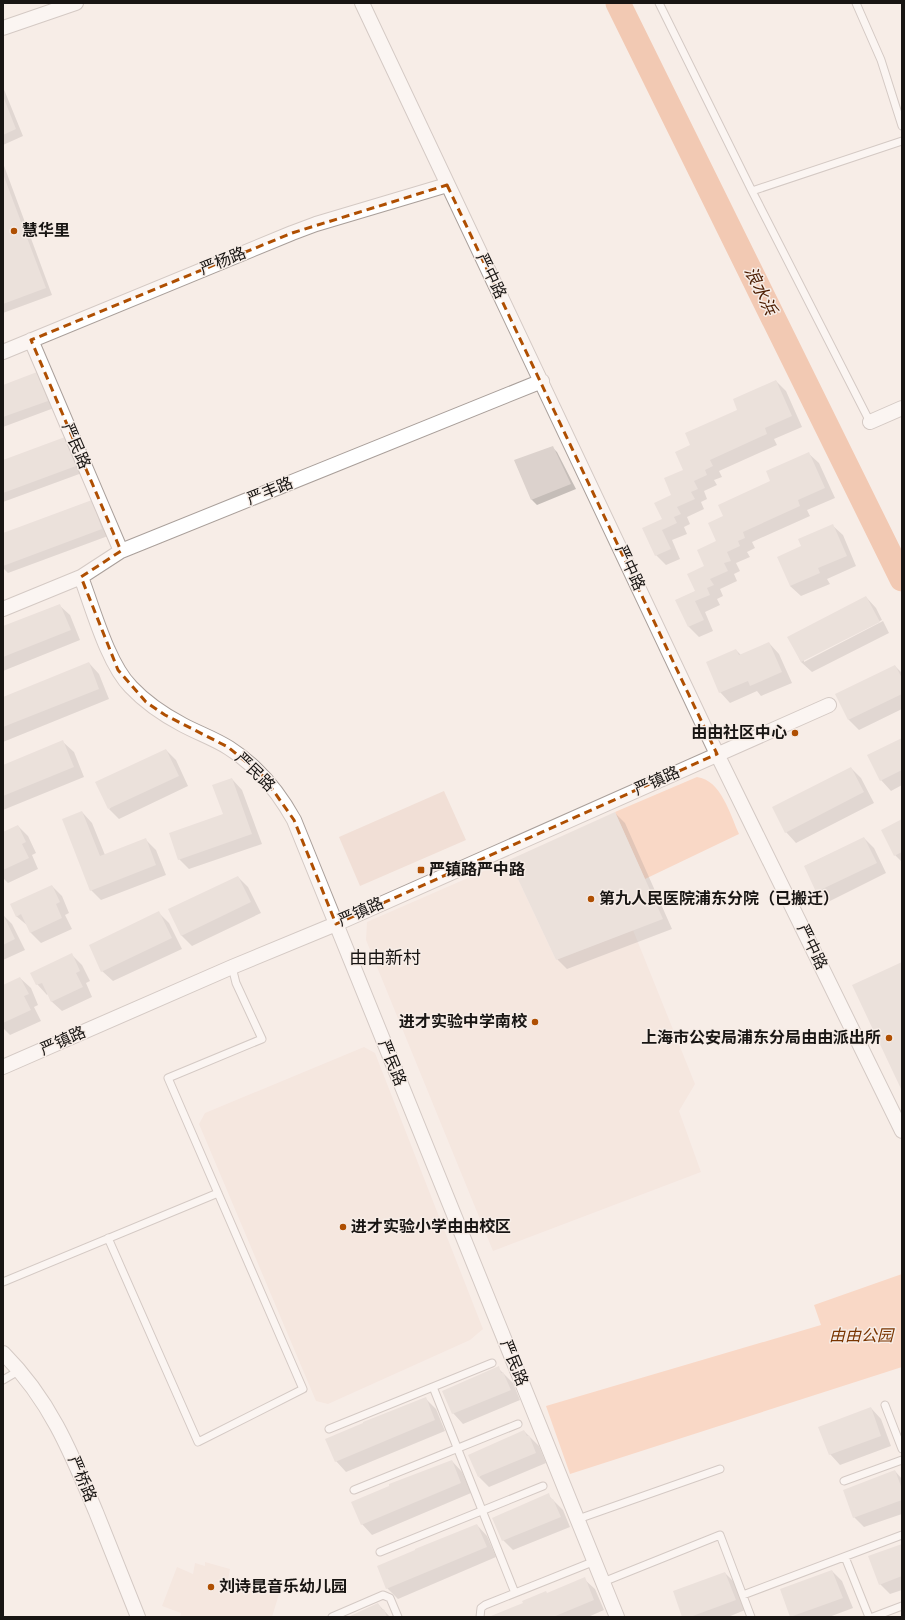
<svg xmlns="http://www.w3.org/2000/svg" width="905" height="1620" viewBox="0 0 905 1620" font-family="Spectral,'Noto Sans SC',serif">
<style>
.built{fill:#f1dfd6}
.green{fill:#fbbe9e}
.shadow{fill:#0003}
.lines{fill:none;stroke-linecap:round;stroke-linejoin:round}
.river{stroke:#eb9e73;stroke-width:25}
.building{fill:#dcd2cd}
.lane-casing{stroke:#a99f9a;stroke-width:9}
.street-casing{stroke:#a99f9a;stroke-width:16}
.lane{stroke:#fff;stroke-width:7}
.street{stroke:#fff;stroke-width:14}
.marked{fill:none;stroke:#af4f02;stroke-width:3;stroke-dasharray:8 5;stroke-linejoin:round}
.poi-dot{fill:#af4f02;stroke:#f7ede7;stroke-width:1.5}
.labels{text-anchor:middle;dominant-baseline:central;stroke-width:3;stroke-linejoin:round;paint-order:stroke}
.poi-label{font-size:16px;font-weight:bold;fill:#181513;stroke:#f7ede7;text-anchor:start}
.street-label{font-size:16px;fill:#181513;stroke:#f7ede7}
.park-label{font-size:16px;font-style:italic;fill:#793500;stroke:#f7ede7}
.water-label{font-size:17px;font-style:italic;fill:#4c1c00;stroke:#f7ede7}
.quarter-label{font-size:18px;fill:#181513;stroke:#f7ede7}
</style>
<rect width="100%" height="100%" fill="#f7ede7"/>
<!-- built -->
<path class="built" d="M444,791l22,49 -106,46 -21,-49z
M509,860l47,100 77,-30 62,154 -16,27 22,61 -208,79 -127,-311 1,-18z
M364,1047l11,6 108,276 -13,11 -142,64 -12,-3 -117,-277 6,-11z
M205,1562l25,7 -2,11 51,14 -7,23h-92l1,-4 -19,-7 15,-39 16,7 2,-11 10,3z"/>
<!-- green -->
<path class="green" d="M697,777c24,3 33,37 42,57l-94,45 -30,-67z
M902,1274v93l-332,107 -24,-68 275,-81 -7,-20z"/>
<!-- shadow -->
<path class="shadow" d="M3,87l20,49 -20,9z
M3,163l49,132 -49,18z
M37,373l7,7 10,28 -51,19v-41z
M776,381l10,10 16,36 -28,12 3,6 -58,26 3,6 -8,3 3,5 -13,6 3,8 -6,3 3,7 -17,8 3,7 -6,3 3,7 -15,6 8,19 -14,6 -10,-10 7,-35 21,-50 8,-25z
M65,439l7,6 10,28 -79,29v-40z
M552,447l5,5 19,37 -39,16 -5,-5 -17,-39z
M808,453l11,10 16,35 -28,12 3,6 -58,26 3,6 -8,4 3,5 -14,6 4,8 -6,3 3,7 -17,8 3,7 -6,3 3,6 -15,7 8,19 -14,6 -10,-10 -12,-27 19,-9 21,-49 8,-25z
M91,501l7,7 10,28 -100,37 -5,-5v-34z
M832,525l11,10 13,31 -29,13 3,5 -29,12 -11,-10 13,-39z
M866,597l10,11 6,12 -78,40v2l79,-41 6,12 -77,39 -11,-10 -12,-25z
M59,605l11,10 10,25 -77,31v-44z
M769,643l10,11 13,29 -31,13 -4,-5 -27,12 -10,-11 16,-42 5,5z
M89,663l10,11 10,25 -106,43v-44z
M895,666l7,7v36l-43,21 -10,-10 -12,-26z
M902,739v46l-11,6 -10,-11z
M63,742l11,10 10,25 -81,33v-44z
M166,750l10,10 12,26 -69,33 -10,-10z
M851,768l10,10 13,25 -78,40 -10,-11z
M232,779l10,11 20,54 -73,25 -10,-10 45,-44z
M82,812l10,11 13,32 41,-15 10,10 10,25 -65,25 -10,-10z
M615,813l10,10 47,106 -105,40 -10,-10z
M902,820v42l-7,-7z
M18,826l10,10 8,17 -4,2 6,14 -30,14 -5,-5v-45z
M864,838l10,10 12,25 -58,29 -11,-10 -12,-26z
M238,877l10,10 13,26 -69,33 -11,-11z
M52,886l10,10 7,17 -4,2 7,14 -31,14 -10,-10 -3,-7 -12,-10z
M159,913l10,10 13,26 -69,32 -11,-10z
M3,915l9,9 13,26 -22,10z
M72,955l10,10 8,16 -4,2 6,14 -30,14 -11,-10 -3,-7 -1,1 -10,-11z
M20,978l11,10 7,17 -4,2 7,14 -31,14 -7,-7v-42z
M498,1368l15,15 7,17 -57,24 -10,-11z
M425,1398l11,11 9,22 -99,41 -10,-11z
M871,1408l10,11 10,27 -51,19 -10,-11z
M524,1431l15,15 7,17 -57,24 -10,-10z
M452,1461l10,11 9,21 -99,42 -10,-11 29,-38z
M895,1471l7,8v35l-38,13 -10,-10z
M548,1495l15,15 7,17 -57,23 -10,-10z
M477,1525l10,11 9,21 -98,42 -11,-11z
M902,1545v45l-12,4 -10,-10z
M832,1571l10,10 11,27 -24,9h-38l-10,-27z
M725,1573l10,10 10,27 -17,7h-44z
M584,1579l11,10 9,21 -16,7h-95z
M378,1604l12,13h-39z"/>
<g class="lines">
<!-- river -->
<path class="river" d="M618,3l284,576"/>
</g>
<!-- building -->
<path class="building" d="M3,96l13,33 -13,6z
M3,174l43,114 -43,16z
M37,372l11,29 -45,16v-32z
M776,380l16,36 -27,12 2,6 -57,26 3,6 -8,4 2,5 -13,6 4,8 -7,3 4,7 -18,8 4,7 -7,3 3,6 -15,7 9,19 -16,7 -13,-28 20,-9 -8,-16 17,-8 -7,-17 19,-8 -8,-18 15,-7 -5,-12 52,-23 -4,-11z
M65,437l11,29 -73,27v-33z
M553,446l18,38 -40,16 -17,-40z
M809,452l16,36 -27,12 2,6 -57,26 2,6 -7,3 2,5 -13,6 4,9 -7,2 4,8 -18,8 4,6 -7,3 3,7 -15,6 9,19 -16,7 -13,-27 20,-9 -8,-17 17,-8 -7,-16 19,-9 -8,-18 15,-7 -5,-11 52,-24 -4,-10z
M92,500l10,29 -99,37v-33z
M833,524l14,32 -29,12 2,5 -30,13 -13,-29 24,-11 -3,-7z
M866,596l14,26 -79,40 -14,-25z
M60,604l11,26 -68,27v-31z
M769,642l13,30 -32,14 -2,-5 -29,12 -13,-31 30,-13 3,6z
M89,662l10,27 -96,38v-30z
M895,665l7,13v16l-54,26 -13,-26z
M902,738v32l-22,11 -13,-26z
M63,740l11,27 -71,29v-31z
M166,749l13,27 -71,33 -13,-27z
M851,767l13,25 -79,41 -13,-26z
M232,778l20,56 -74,26 -9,-27 54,-19 -11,-29z
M82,811l18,45 46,-18 10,27 -66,26 -28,-72z
M615,812l48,107 -107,41 -47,-100z
M902,819v33l-8,4 -13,-26z
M18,825l8,17 -4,2 7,14 -26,12v-38z
M864,837l13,26 -61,29 -12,-26z
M238,876l13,26 -70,34 -13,-27z
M52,885l8,17 -4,2 6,14 -32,15 -9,-19 -5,3 -6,-13z
M159,911l13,27 -71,34 -12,-27z
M3,914l12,25 -12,6z
M72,953l8,18 -4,2 7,14 -32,15 -9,-19 -6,2 -6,-12z
M902,962v129l-50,-106z
M20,977l9,17 -5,2 7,14 -28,13v-38z
M499,1366l2,7 2,-1 8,18 -59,24 -10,-23z
M426,1397l9,23 -100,42 -10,-23 38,-16v-1z
M871,1407l10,29 -52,19 -11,-28z
M524,1430l3,6 2,-1 7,18 -58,24 -10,-22z
M452,1460l9,23 -100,42 -10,-23 38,-16v-2z
M895,1470l7,19v11l-49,18 -10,-28z
M549,1493l2,6h2l8,18 -59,24 -10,-23z
M477,1524l10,23 -101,42 -9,-23 38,-16v-1z
M902,1544v32l-23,9 -11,-29z
M832,1570l11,28 -53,19 -10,-28z
M725,1572l11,28 -46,17h-8l-9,-26z
M585,1577l9,23 -41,17h-61l-1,-1 32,-13 -1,-2 24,-10 1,2z
M378,1603l4,7 2,-1 3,8h-39z"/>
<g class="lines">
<defs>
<path id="lane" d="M659,3l93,188 118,231
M856,3l25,57 21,66
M752,191l150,-50
M108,1238l90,204 105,-53 -135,-311 94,-39 -26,-56 -4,-16
M3,1282l215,-89
M3,1380l17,-10
M433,1387l82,206
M885,1405l17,44
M329,1429l163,-66
M844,1481l58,-21
M354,1490l164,-66
M578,1519l142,-50
M380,1552l163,-66
M845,1557l24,60
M603,1582l117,-47 31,82
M743,1595l159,-60
M332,1617l51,-22 7,3 8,19
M480,1617l1,-9 4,-3 110,-44
M873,1617l29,-11"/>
<path id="street" d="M362,3l355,751 185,377
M3,28l73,-25
M31,340l90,211
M3,352l289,-119 24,-9 131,-39
M870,422l32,-14
M81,577c12,32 27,87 50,110 15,16 33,28 52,38 15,8 32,14 46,23 28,18 49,43 65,72l323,797
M3,609l78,-32 40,-26 421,-170
M3,1067l229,-100 104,-43 493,-219
M3,1353c47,47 68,99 93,159 14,35 28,70 42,105"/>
</defs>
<!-- lane casing -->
<use href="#lane" class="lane-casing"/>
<!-- street casing -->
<use href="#street" class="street-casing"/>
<!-- lane -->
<use href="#lane" class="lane"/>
<!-- street -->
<use href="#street" class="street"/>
</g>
<!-- marked area -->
<path d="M0 0H905V1620H0ZM447,185l270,569 -381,170 -42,-104 -31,-44 -35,-29 -63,-32 -19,-13 -28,-32 -37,-93 40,-26 -90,-211 261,-107z" fill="#f7ede7" fill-opacity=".55" fill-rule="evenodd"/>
<path class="marked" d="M447,185l270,569 -381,170 -42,-104 -31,-44 -35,-29 -63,-32 -19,-13 -28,-32 -37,-93 40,-26 -90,-211 261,-107z"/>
<!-- markers -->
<g class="poi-dot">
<circle cx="14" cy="231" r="4"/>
<circle cx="795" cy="733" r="4"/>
<rect x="417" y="866" width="8" height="8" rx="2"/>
<circle cx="591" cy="899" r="4"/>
<circle cx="535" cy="1022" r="4"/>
<circle cx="889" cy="1038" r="4"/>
<circle cx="343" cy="1227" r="4"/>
<circle cx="211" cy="1587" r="4"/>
</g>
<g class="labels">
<!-- poi labels -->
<g class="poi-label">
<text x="22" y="231">慧华里</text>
<text x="787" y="733" text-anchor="end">由由社区中心</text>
<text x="429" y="870">严镇路严中路</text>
<text x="599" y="899">第九人民医院浦东分院（已搬迁）</text>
<text x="527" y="1022" text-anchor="end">进才实验中学南校</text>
<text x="881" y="1038" text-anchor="end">上海市公安局浦东分局由由派出所</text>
<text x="351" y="1227">进才实验小学由由校区</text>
<text x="219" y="1587">刘诗昆音乐幼儿园</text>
</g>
<!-- street labels -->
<g class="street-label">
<text transform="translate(223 261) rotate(-22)">严杨路</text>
<text transform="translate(491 276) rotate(64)">严中路</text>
<text transform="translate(76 446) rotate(67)">严民路</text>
<text transform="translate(270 491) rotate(-22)">严丰路</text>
<text transform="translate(630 568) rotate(65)">严中路</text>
<text transform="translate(255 772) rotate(44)">严民路</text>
<text transform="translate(657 781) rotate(-24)">严镇路</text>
<text transform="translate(361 912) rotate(-24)">严镇路</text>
<text transform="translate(812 947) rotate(64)">严中路</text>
<text transform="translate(63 1041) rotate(-24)">严镇路</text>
<text transform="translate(392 1063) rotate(68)">严民路</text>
<text transform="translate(514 1363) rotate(68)">严民路</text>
<text transform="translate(82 1479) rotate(67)">严桥路</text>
</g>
<!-- park labels -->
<g class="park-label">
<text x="861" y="1336">由由公园</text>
</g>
<!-- water labels -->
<g class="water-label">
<text transform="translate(760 291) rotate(64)">浪水浜</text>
</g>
<!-- quarter labels -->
<g class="quarter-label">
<text x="385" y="958">由由新村</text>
</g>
</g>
<!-- border -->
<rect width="905" height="1620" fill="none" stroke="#181513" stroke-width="8"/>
</svg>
